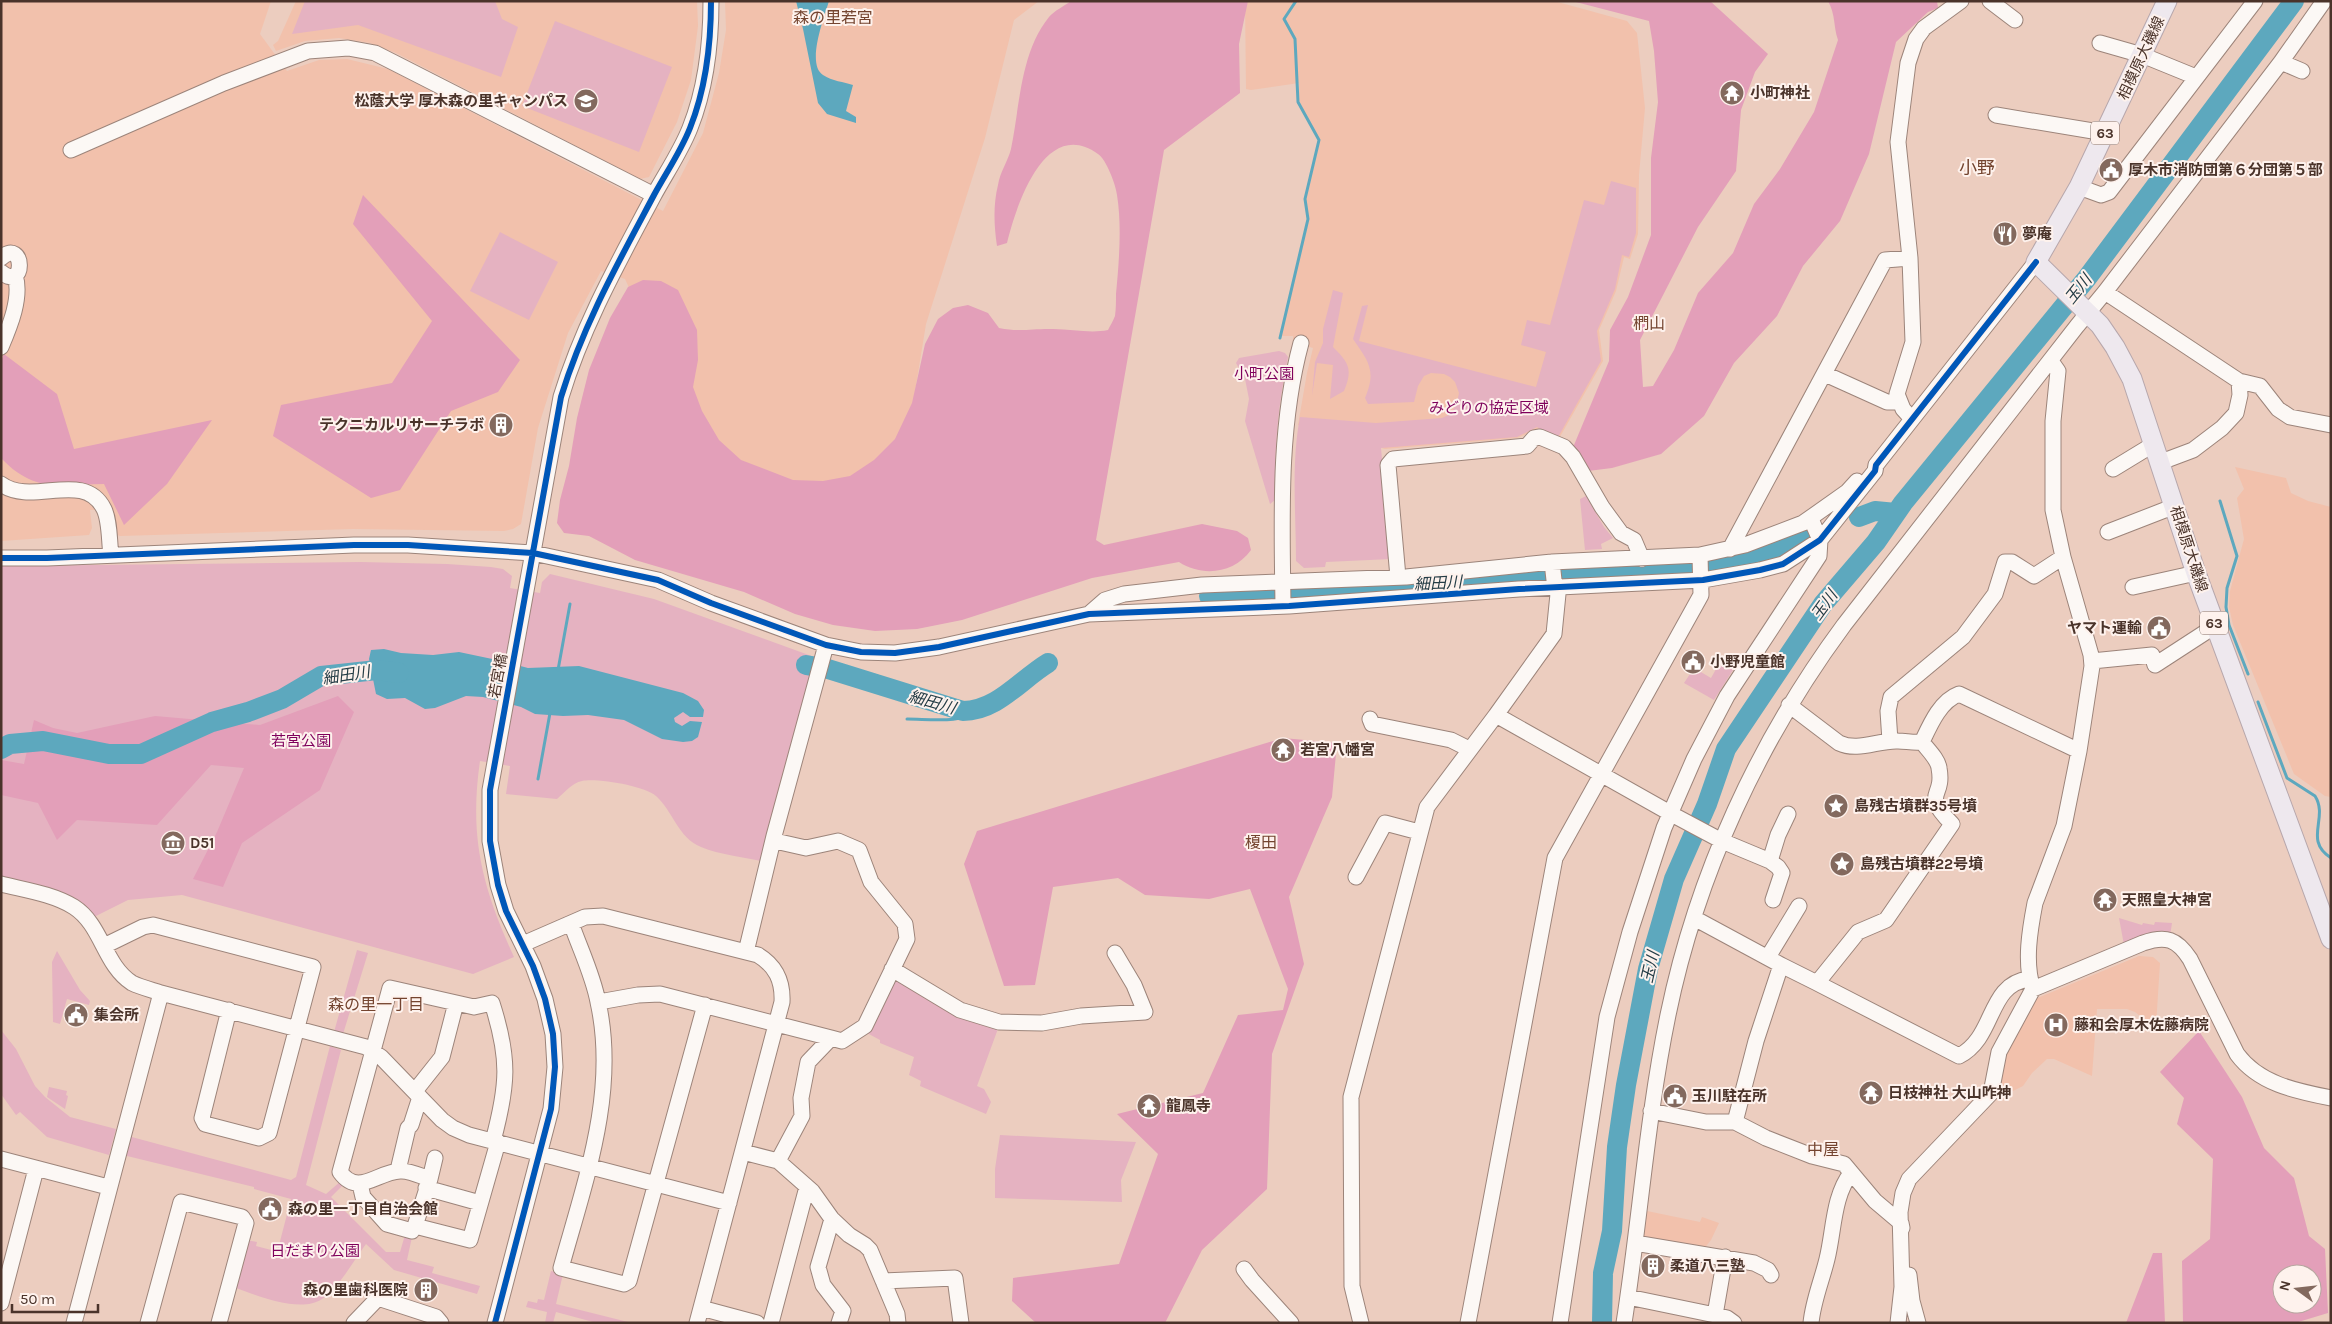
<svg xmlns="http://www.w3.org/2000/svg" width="2332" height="1324" viewBox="0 0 2332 1324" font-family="Karla,'Noto Sans JP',sans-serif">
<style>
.built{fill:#f2c1ac}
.green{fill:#e5b2c1}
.forest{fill:#e39fb9;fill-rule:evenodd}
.water{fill:#5da8be}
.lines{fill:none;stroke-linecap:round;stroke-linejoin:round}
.stream{stroke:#5da8be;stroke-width:3}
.river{stroke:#5da8be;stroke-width:20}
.minor-casing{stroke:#9c847a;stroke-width:17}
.major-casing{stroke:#b7a7ac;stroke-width:21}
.minor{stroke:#fcf8f5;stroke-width:15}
.major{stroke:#eee8ee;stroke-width:19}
.cycleway-casing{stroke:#fef2ed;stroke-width:9}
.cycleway{stroke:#0057b8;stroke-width:6}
.labels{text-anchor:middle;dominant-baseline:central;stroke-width:4;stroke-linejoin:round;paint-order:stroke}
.shield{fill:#fef2ed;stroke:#806c64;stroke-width:1}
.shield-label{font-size:14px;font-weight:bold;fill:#4a332a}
.street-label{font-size:15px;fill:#4a332a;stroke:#fef2ed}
.poi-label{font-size:15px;font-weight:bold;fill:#4a332a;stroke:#fef2ed;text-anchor:start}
.park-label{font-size:15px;fill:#7f005c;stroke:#fef2ed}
.neighbourhood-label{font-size:16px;fill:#74442f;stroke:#fef2ed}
.water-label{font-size:16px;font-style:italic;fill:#253d46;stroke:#fef2ed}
.quarter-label{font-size:18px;fill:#74442f;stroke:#fef2ed}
</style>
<rect width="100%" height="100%" fill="#eccdbf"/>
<!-- built -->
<path class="built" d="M1,1h270l-11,33 27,37 32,-11 28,-1 41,10 275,142 40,-78 16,-60 7,-43 -1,-29h314l-25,19 -29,118 -59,186 -18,111 -38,48 -84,12 -74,-29 -87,-187 -24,-8 -33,62 -30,95 -17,96 -8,5 -9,2 -151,-2 -233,7 -5,-2 -3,-24h-22l2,18 -3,7 -88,6z
M296,1h401l1,25 -7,54 -14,42 -28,55 -9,2 -244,-126 -26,-10 -31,-5 -34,3 -29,10 -3,-6 5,-4z
M1245,1h309l73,20 10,12 8,75 -6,67 -1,59 -8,25 -6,-2 -8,34 -17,39 4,31 -46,81 -21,-12 -19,8 -132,11 -87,-24 9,-52 6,-25 -20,-6v-6h-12l28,-117 -3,-19 14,-60 -21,-39v-18l-48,7 -5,-1z
M2235,467l51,11 5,15 17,8 23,6v290l-6,-1 -31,-22 -61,-149 -4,-18 1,-16 14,-52 -7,-41 7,-9z
M2139,956l14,1 7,6 -4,63 -6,-2 -15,-12 -8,-3h-30l-5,67 -38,-17h-7l-15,14 -9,13 -18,9 -10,-3 6,-38 29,-53z
M1647,1211l53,11 2,-5 17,6 -8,17 -8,10 -60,-10z"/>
<!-- green -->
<path class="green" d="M305,1h190l7,18 16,8 -17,50 -143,-52 -66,9z
M555,21l117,46 -33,85 -117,-46z
M1611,181l25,7v45l-7,24 -7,-2 -7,34 -18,42 4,30 -44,78 -20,-12 -20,10 -136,11 10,111 -65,3 -1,5 -21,1 -8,-7c0,-47 -5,-98 4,-144l76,6 66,-5 9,-4 6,-12 2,-9 -4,-11 -5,-5 -6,-3 -13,-1 -7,3 -6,10 -4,16 -46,2 -3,-6c12,-28 3,-37 -12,-59l9,-33 6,-1 -9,36 177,46 10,-35 -25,-7 6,-25 23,5 34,-125 20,5z
M500,232l58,30 -29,58 -59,-29z
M1333,290l10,3 -10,54c16,16 20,22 11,44l-14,8 3,-34 -16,-2 -5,33 3,-34 8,-19v-14z
M1279,351l6,2 3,4c-10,48 -14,94 -13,143l-5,4 -25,-83 4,-22 -4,-20 -9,-16 3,-5z
M1586,496l18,31 9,11 -12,6 1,5 -17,1 -5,-51z
M361,562l86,2 44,3 12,2 9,7 -2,12 30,5 2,-11 8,-8 104,25 163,59 -52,204c-21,-5 -45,-7 -64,-15 -23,-9 -28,-36 -45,-51 -12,-10 -58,-18 -74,-15 -10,2 -18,12 -25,18l-51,-5 4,-28 -30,-5c-11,76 2,126 34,196l-41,17 -291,-79 -54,5 -36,18 -91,-40v-312z
M1720,662l13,8 -19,30 -30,-17 10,-15 17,10z
M2119,918l23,7 1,-2 11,2 1,-3 17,1 -2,13 -46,9z
M357,950l11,3 -25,81 -9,-2z
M57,951l23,39 10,11 -1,4 -22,-6 -7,25 -7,-2 -1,-60z
M894,976l105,50 -22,60 7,3 7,13 -5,12 -66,-28 1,-5 -12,-6 5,-18 -34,-14v-3l-13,-7z
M1,1030l15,19 19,37 10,11 25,20 46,12 -7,26 -62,-18 -27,-25 -4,3 -15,-21z
M330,1046l11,4 -35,135 20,9 15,-13 4,2 -14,14 55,55h14l5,-17 7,2 -5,23 27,7 -2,6 48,13 -3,8 -83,-24 -28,-26c-12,16 -28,45 -44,55 -22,15 -66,-4 -89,-12l13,-47 11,2 -1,4 19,5 3,-2 13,-50 -37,-10v-2l-131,-32 5,-19 163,44 5,-3z
M49,1087l18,4 -1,4 2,1 -3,13 -18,-12z
M1000,1135l136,7 -15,38 1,22 -127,-4v-29z
M551,1271l12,3 -7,30 76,19h-35l-41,-11 -3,11h-8l2,-11 -21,-5 2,-6 9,2 1,-4 6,1z"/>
<!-- forest -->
<path class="forest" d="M1071,1h177l-9,43 1,49 -76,57 -68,390 8,5 98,-21 35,7 11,7 3,12c-17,24 -49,27 -72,12l-87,16 -130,42 -45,9 -42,2 -42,-6 -38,-11 -51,-22 -109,-32 -46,-24 -25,-3 -7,-10 3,-23 9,-34 8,-48 12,-48 21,-52 18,-31 15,-7 18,1 17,9 19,40 1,30 -5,27 9,24 17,29 22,20 52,20 30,1 27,-5 24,-16 21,-21 17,-36 13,-59 13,-25 15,-11 15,-3 20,8 11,15c20,4 30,1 50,1 20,-1 39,5 59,1 2,-4 5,-9 7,-14 1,-7 1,-15 1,-22 3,-32 6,-68 1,-99 -1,-10 -11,-36 -19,-41 -53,-38 -82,52 -91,89l-10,3c-3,-20 -4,-41 1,-61 2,-13 10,-24 13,-36 9,-43 9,-96 38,-132 5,-6 15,-11 22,-16z
M1572,1h138l58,53 -13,18 -14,38 -5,61 -38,56 -58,113 3,47 10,-1 21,-36 24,-57 35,-40 21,-49 26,-35 34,-57 24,-72c-5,-15 -2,-24 -10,-39h109l1,7 -10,4 -32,30 -27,112 -29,67 -37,45 -26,50 -43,47 -30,53 -43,38 -49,14 -24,3 -19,-14 40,-96 1,-31 18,-33 23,-62v-77l7,-56 -4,-51 -5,-30z
M363,195l157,165 -22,32 -47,19 -51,79 -29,8 -98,-62 8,-31 111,-22 40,-62 -79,-97z
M4,354l53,40 17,55 138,-29 -45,64 -43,41 -20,-41c-44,1 -70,9 -103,-26v-97z
M338,696l16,16 -34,78 -78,53 -19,44 -30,-8 24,-47 27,-64 -33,-3 -54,60 -80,-5 -20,20 -19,-37 -37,-8v-35l23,4 10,-44 19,8 24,5 78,-17 105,9z
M1283,738l54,5 -5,54 -43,100 15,67 -32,90 -5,135 -65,61 -37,73h-129l-24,-22 1,-23 106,-14 39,-110 -41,-40 86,-21 35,-78 45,-5 5,-21 -38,-100 -41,10 -64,-4 -27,-17 -65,9 -18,98 -31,1 -40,-122 13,-33z
M2199,1031l43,66 22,51 30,30 15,58 16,13 3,64 -33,10h-112l-1,-62 28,-22 3,-80 -36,-35 7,-26 -24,-26zM2282,1274h30v30h-30z
M2153,1253h9l3,70h-39z"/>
<!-- water -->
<path class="water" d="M796,1h33c-5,17 -23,63 -6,74 9,6 21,7 30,10l-7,26 10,6v6l-29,-9 -9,-11 -15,-74z
M384,649l17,4 32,2 26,-3 38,8 31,8 51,-2 104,27 15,8 6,9 -1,7h-13l-7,-5 -9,6 1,4 7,4 8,-5 12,1 -4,15 -6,4 -9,1 -21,-3 -38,-19 -36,-5 -25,1 -28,-2 -14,-7 -38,-10 -17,-1 -31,12 -10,1 -20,-11 -18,1 -11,-5 -7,-35 2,-9z"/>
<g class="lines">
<!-- stream -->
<path class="stream" d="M1280,338l28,-119 -3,-20 14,-59 -21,-38 -3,-63 -11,-20 12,-18
M2220,501l17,55 -10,32 -1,19 3,18 19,49
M558,670l12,-66
M2258,702l29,76 28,18c14,22 -12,44 16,62
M907,719c23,0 55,5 74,-9
M538,779l12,-66"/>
<!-- river -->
<path class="river" d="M1859,517l16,-6 21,2
M1209,596l85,-2 400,-25 69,-15 49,-20
M806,665l22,4 135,42c34,0 57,-31 85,-48
M1,749l9,-5 33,-3 66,13h32l71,-32 36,-10 34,-13 39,-23 56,-6 22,3
M1602,1323l1,-50 9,-42 5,-84 9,-62 22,-116 26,-90 33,-75 19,-55 97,-145 53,-62 27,-39 184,-225 207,-277"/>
<defs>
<path id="minor" d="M1990,1l25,19
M2100,43l42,12 54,22
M2281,62l21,9
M1996,115l109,18
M71,150l153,-67 84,-32 40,-3 27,5 279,142
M2079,187l22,8 8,-3 146,-191
M1,258c24,-21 25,35 0,14
M2105,292l134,89 1,14 -4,18 -14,15 -29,22 -32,12
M1,347c9,-21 21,-50 14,-72
M2051,361l7,10 -5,50v89l10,47 28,98 1,11 -13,85 -15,75 -29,77c-5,26 -11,60 -2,86l110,-46c23,-8 34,-4 47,16l47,95c22,30 59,37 94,44
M1825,374l62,28h11
M2239,381l21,5 18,23 12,8 41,8
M1912,419l-9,-10 -6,-15 16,-52 -3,-84 -12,-116 10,-79 8,-24 8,-11 37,-27
M2113,469l41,-25
M1,484c31,23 83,-15 103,25 6,12 5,32 7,46
M2108,532l67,-26
M1730,549l155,-289 25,-2
M1,558h46l307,-13h54l125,8 125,27 53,23 115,42 35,7 34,1 44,-6 150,-33 200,-8 230,-17 184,-9 57,-10 23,-6 37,-24 55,-69 1,-6 160,-203
M1552,562l3,27 3,5 -4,40 -58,81 181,102 45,24 48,20
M1398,577l-10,-112 5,-6 134,-13 7,-8 6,-1 24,10 9,10 29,50 19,26 13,7 8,19
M2133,587l63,-14
M1283,606c-1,-87 -5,-178 18,-263
M1089,614l16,-14 19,-6 78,-9 204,-8 146,-15 148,-7 45,-10 58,-22 44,-31 10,-11
M2092,661l60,-6 3,10 60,-39
M1789,705l50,38c19,9 39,-3 59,-2 8,0 15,2 24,1 8,-17 18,-41 37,-48l120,57
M1370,719l2,5 79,16 18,9
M1890,741l-2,-30 3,-14 72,-60 32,-43 10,-32h7l22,14 29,-19
M775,841l31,7 32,-7 21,9 12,32 34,42 2,15 -42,87 -23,15 -11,-3 -23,24 -7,36 1,18 -24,45
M1356,877l29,-54 34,9
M1,884c24,6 52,10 73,23 28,18 30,58 58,76 8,4 20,7 29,10l205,54 15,10 61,63 11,8 16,7 260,68
M1773,900l9,-27 -4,-6 -8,-6 8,-26 10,-21
M571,923c9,26 22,52 27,79 20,90 -13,179 -37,266l63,16 5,-3 76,-276
M523,944l62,-27 18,-1 155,39c18,11 25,26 24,47l-85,321
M104,946l39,-19 10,-2 160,42 -44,166 -10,5 -54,-14 -3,-6 27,-108
M746,952l28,-116 52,-191
M1768,957l31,-51
M1781,965l36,18 41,-51 28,-12 66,-96c-32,-33 -7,-24 -13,-56 -1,-9 -12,-19 -17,-26
M892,969l68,41 39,12 43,1 39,-7 64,-4 -11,-27 -19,-32
M1817,983l142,73c37,-19 28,-72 70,-77
M599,1002l39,-7 22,-1 171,44
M415,1091l27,-34 14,-54
M1651,1111l55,11h29l21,-81 25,-76 -87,-47
M1735,1122l31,16 46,18 32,8 31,37 26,22 1,5
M743,1152l35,9 34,30 20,28 17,16 16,10 5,5 27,64 1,9
M435,1158l-5,21c-9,-3 -22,-9 -30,-8 -23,1 -42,26 -60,1l50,-184 84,19 18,-4c18,56 16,82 1,138
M1,1159l107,28
M400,1171l-1,-5 9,-38 3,-3 9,-28
M430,1179l-15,47 55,14 28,-98
M360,1184l3,13 24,27 25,7 3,-5
M426,1188l54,15
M832,1219l-14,48 5,18 20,26 -4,12
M1635,1243l119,20 14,7 3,5
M1244,1269l8,11 39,43
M1909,1275l3,26 6,22
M883,1281l72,-3 6,45
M1628,1297l87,18 12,3 7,5
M1,1303l35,-134
M701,1308l56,15
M1715,1315l10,-58
M74,1323l87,-330
M148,1323l33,-121 61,15 4,6 -27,100
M354,1323l24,-25 58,19 5,6
M495,1323l56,-214 4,-42 -2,-33 -8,-35 -12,-33 -27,-55 -8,-26 -8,-44v-51l71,-393c22,-72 58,-136 93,-202 12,-22 27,-44 36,-67 16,-40 21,-84 21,-127
M771,1323l36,-136
M1361,1323l-9,-37 -1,-189 76,-290 69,-92
M1468,1323l87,-465 146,-263 -1,-40
M1560,1323l47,-306 23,-85 34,-104 30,-69 33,-63 92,-140 1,-16 -9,-21
M1624,1323c16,-103 23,-206 44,-308 29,-141 91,-275 176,-390l233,-299 28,-34 176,-230 43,-61
M1811,1323c2,-22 11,-43 16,-64 7,-28 6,-63 24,-86
M1898,1323l4,-36 -2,-75 3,-19 6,-14 82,-86 8,-41 34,-63"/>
<path id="major" d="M2167,1l-88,186 -43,75 64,63 15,22 17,32 64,194 135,366"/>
</defs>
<!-- minor casing -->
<use href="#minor" class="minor-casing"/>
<!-- major casing -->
<use href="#major" class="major-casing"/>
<!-- minor -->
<use href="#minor" class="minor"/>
<!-- major -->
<use href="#major" class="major"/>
<defs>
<path id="cycleway" d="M1,558h46l307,-13h54l125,8 125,27 53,23 115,42 35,7 34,1 44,-6 150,-33 200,-8 230,-17 184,-9 57,-10 23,-6 37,-24 55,-69 1,-6 160,-203
M495,1323l56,-214 4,-42 -2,-33 -8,-35 -12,-33 -27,-55 -8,-26 -8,-44v-51l71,-393c22,-72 58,-136 93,-202 12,-22 27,-44 36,-67 16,-40 21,-84 21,-127"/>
</defs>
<!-- cycleway casing -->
<use href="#cycleway" class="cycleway-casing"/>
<!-- cycleway -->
<use href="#cycleway" class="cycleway"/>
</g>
<!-- icons -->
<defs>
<symbol id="temple-disc" viewBox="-11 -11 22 22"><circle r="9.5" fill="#83695e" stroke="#fef2ed"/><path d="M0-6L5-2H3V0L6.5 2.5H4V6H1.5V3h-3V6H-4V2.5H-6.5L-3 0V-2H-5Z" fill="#fff"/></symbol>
<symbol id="university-disc" viewBox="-11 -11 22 22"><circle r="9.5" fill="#83695e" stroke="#fef2ed"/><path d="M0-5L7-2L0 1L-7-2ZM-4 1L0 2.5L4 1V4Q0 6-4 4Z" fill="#fff"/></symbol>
<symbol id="civic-disc" viewBox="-11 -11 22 22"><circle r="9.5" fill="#83695e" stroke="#fef2ed"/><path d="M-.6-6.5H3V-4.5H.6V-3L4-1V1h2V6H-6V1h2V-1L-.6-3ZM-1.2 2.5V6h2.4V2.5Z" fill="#fff"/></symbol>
<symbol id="restaurant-disc" viewBox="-11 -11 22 22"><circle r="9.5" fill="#83695e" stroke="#fef2ed"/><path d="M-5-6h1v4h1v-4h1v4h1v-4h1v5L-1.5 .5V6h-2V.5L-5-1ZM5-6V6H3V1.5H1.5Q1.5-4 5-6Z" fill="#fff"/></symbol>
<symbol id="building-disc" viewBox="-11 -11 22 22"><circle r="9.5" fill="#83695e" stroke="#fef2ed"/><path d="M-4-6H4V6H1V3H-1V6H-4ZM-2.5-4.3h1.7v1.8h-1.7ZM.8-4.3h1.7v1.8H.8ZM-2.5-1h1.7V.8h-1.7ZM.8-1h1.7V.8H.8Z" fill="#fff"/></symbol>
<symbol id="sight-disc" viewBox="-11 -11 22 22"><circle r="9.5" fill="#83695e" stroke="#fef2ed"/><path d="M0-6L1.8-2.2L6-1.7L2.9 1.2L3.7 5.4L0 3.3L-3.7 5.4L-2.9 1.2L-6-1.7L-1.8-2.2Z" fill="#fff"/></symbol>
<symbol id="museum-disc" viewBox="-11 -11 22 22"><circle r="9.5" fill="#83695e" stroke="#fef2ed"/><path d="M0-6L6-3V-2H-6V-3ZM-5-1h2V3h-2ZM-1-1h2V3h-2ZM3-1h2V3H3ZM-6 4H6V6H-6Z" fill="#fff"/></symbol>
<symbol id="hospital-disc" viewBox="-11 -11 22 22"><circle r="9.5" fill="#83695e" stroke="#fef2ed"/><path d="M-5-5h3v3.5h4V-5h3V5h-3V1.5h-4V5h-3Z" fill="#fff"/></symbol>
</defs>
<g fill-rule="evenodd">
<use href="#temple-disc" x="1718" y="79" width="28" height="28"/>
<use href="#university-disc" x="572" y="87" width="28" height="28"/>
<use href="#civic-disc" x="2097" y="156" width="28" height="28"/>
<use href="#restaurant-disc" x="1991" y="220" width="28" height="28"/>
<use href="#building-disc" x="487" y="411" width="28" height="28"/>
<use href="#civic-disc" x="2145" y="614" width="28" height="28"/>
<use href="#civic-disc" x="1679" y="648" width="28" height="28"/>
<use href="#temple-disc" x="1269" y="736" width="28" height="28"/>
<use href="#sight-disc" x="1822" y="792" width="28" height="28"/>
<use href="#museum-disc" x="159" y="829" width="28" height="28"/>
<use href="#sight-disc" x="1828" y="850" width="28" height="28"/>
<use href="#temple-disc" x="2091" y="886" width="28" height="28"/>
<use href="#civic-disc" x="62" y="1001" width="28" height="28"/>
<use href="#hospital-disc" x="2042" y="1011" width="28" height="28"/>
<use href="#temple-disc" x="1857" y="1079" width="28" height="28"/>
<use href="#civic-disc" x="1661" y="1082" width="28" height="28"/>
<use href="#temple-disc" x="1135" y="1092" width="28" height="28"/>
<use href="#civic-disc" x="256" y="1195" width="28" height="28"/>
<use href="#building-disc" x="1639" y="1252" width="28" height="28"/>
<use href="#building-disc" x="412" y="1276" width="28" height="28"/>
</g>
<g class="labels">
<!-- shield labels -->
<g class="shield">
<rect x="2091" y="121.5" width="28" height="23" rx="4"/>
<rect x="2200" y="611.5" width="28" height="23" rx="4"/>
</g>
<g class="shield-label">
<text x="2105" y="133">63</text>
<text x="2214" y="623">63</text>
</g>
<!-- street labels -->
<g class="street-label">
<text transform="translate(2141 58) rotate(-65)">相模原大磯線</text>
<text transform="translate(2189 549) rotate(72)">相模原大磯線</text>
<text transform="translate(498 676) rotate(-80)">若宮橋</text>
</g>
<!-- poi labels -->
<g class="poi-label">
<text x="1750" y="93">小町神社</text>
<text x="568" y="101" text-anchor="end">松蔭大学 厚木森の里キャンパス</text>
<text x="2128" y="170">厚木市消防団第６分団第５部</text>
<text x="2022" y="234">夢庵</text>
<text x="484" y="425" text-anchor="end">テクニカルリサーチラボ</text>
<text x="2142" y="628" text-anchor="end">ヤマト運輸</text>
<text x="1710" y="662">小野児童館</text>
<text x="1300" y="750">若宮八幡宮</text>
<text x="1854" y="806">島残古墳群35号墳</text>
<text x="190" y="843">D51</text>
<text x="1860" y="864">島残古墳群22号墳</text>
<text x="2122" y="900">天照皇大神宮</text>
<text x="94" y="1015">集会所</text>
<text x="2074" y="1025">藤和会厚木佐藤病院</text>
<text x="1888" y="1093">日枝神社 大山咋神</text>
<text x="1692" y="1096">玉川駐在所</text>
<text x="1166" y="1106">龍鳳寺</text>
<text x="288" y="1209">森の里一丁目自治会館</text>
<text x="1670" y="1266">柔道八三塾</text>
<text x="408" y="1290" text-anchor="end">森の里歯科医院</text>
</g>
<!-- park labels -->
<g class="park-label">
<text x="1264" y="374">小町公園</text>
<text x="1489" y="408">みどりの協定区域</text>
<text x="301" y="741">若宮公園</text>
<text x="315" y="1251">日だまり公園</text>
</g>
<!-- neighbourhood labels -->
<g class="neighbourhood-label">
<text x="833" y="17">森の里若宮</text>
<text x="1649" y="323">椚山</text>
<text x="1261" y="842">榎田</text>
<text x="376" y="1004">森の里一丁目</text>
<text x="1823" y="1149">中屋</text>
</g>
<!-- water labels -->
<g class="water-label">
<text transform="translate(2078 289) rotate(-51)">玉川</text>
<text transform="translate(1438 583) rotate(-3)">細田川</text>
<text transform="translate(1824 605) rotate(-54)">玉川</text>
<text transform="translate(346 675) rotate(-9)">細田川</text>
<text transform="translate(932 702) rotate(16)">細田川</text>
<text transform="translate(1650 967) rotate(-77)">玉川</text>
</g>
<!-- quarter labels -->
<g class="quarter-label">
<text x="1977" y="168">小野</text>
</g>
</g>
<!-- border -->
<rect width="2332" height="1324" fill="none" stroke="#4a332a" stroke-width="5"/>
<!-- north arrow -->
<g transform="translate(2297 1289) rotate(285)"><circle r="24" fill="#fef2ed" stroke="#b6a69f"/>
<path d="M0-4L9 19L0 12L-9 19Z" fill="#83695e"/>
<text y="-8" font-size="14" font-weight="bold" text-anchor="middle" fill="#4a332a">N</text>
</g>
<!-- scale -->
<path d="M12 1304v8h86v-8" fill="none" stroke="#4a332a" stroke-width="2.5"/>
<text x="20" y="1304" font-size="15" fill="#4a332a" stroke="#fef2ed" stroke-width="4" paint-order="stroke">50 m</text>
</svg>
